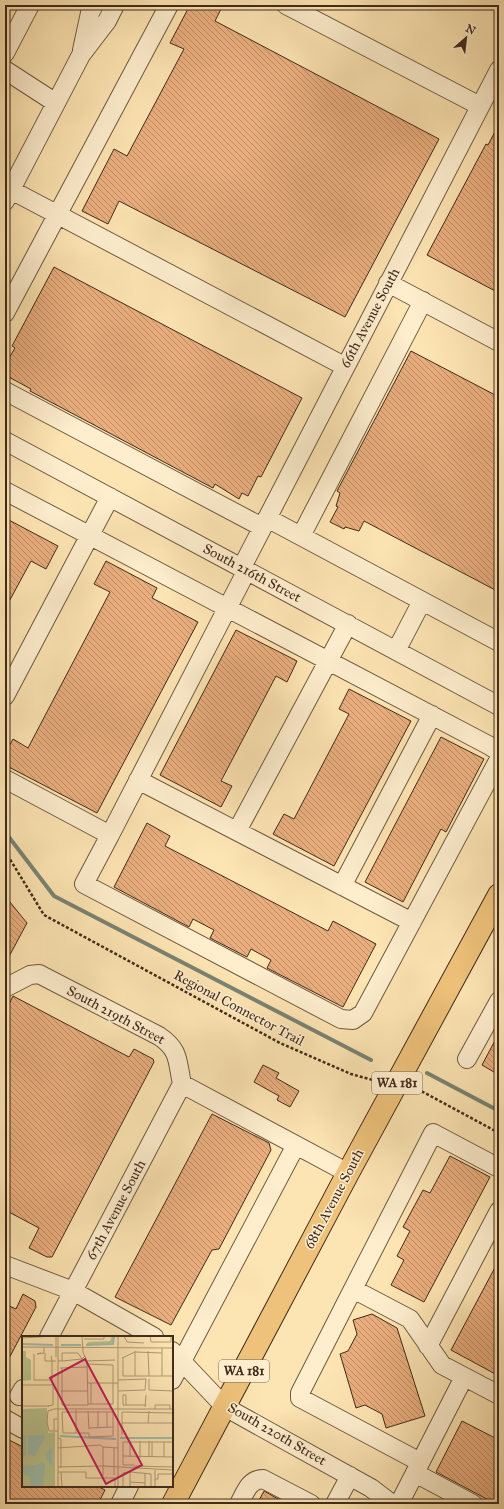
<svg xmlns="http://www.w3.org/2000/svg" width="504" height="1509" viewBox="0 0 504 1509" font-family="'IM FELL Great Primer',serif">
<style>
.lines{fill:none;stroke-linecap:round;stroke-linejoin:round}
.stream{stroke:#798373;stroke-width:4}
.building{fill:url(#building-back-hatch);stroke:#402a1b}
.minor-casing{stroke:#6f5941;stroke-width:20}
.major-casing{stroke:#402a1b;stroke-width:24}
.path{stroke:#402a1b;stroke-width:2.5;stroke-dasharray:3 2;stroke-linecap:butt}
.minor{stroke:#feeece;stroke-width:18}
.major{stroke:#eec27a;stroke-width:22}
.labels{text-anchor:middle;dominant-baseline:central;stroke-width:3;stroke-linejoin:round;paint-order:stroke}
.shield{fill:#feeece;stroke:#796551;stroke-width:1}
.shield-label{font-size:13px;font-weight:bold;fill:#402a1b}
.street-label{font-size:14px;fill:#402a1b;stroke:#feeece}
.inset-river{fill:none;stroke:#9fbfad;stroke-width:2}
.inset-road{fill:none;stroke:#b19a76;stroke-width:1}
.view{fill:#c2185b;fill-opacity:0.15;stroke:#c2185b;stroke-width:2}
.inset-edge{fill:none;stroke:#402a1b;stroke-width:2}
</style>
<defs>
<pattern id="building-back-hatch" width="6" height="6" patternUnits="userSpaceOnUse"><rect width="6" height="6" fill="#eaae7e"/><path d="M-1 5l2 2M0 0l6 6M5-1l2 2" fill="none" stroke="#bf8e66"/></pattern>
</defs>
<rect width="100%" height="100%" fill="#fde5b3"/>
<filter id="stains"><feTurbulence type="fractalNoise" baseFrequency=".005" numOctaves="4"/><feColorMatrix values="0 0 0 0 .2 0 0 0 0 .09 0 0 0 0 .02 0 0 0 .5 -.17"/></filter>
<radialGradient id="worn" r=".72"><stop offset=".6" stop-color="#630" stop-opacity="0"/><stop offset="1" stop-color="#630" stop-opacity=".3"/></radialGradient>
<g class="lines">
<!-- stream -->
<path class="stream" d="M5,832l49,64 317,164
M427,1073l72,38"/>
</g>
<!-- building -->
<path class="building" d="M190,5h33l-8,16 224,118 -94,178 -226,-116 -11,23 -26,-13 32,-62 13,7 57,-107 -14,-6z
M499,124v169l-72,-38 59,-111 2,1z
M54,267l248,131 -41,79 -3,-1 -10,20 -6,-3 -3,6 -24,-15 -2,4 -183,-97 1,-2 -24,-13 3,-6 -5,-3v-2l10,-17 -3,-2z
M411,351l88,46v195l-135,-71 -5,10 -14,-4 -1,2 -14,-7 8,-15 -2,-1 4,-13 -3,-2z
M5,518l53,28 -12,23 -15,-8 -26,48z
M106,561l51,27 -5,10 46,24 -101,191 -92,-48v-11l8,-15 15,9 82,-156 -16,-8z
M236,630l61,31 -10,21 -11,-6 -55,105 11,5 -11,21 -61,-32z
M349,689l62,32 -77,145 -61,-32 11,-20 10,5 55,-105 -10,-5z
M441,737l43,22 -38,73 -5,-3 -38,73 -38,-20z
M147,823l23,13 -5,10 163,85 5,-10 43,23 -33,63 -76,-39 4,-8 -20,-11 -4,8 -37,-19 4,-8 -21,-11 -4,8 -75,-40z
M5,896l22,27 -22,41z
M13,996l116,61 5,-8 19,10 1,3 -102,195h-5l-18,-9 10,-20 -34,-18v-198z
M499,1033v42l-17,-10z
M263,1065l16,8 -3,5 23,13 -9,16 -13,-7 2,-4 -25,-14z
M212,1114l57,29 2,7 -52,99 -7,1 -41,75 -56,-28z
M450,1156l40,21 -66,125 -33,-17 13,-25 -7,-4 13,-25 -7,-4 20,-37 7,3z
M499,1260v116l-48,-26z
M23,1294l12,7 1,6 -31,59v-62l11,5z
M372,1314l25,14 28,88 -39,12 -4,-14 -17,-9 -9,3 -16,-54 8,-3 9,-17 -4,-14z
M462,1421l37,19v64h-3l-60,-32z
M5,1438l18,9v39h74l8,4 -7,14h-93z
M264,1491l16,9 8,4h-31z"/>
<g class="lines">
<defs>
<path id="minor" d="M286,5l194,101
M82,50l8,-37 4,-8
M5,53l25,-48
M5,70l51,33
M11,190l333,176
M5,201l76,-146 26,-34 8,-16
M388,283l111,59
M5,313l164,-308
M5,391l257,136
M5,441l494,265
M5,491l485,255 8,5 1,8 -136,254 -10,7 -12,-1 -257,-135 26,-49 -105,-56
M267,518l232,124
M301,536l122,-235
M242,567l257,-497
M396,651l26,-50
M5,696l105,-199
M138,780l274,142
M237,831l111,-207
M110,835l137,-265
M342,886l90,-171
M5,988l25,-13 9,-1 120,62c21,14 18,25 23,48l166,89
M467,1059l32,-58
M5,1265l68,26 81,46
M353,1289l80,-156 66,35
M49,1337l133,-253
M428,1346l71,-135
M172,1351l53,56 146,81 21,16
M172,1380l124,-235
M19,1396l4,-7
M5,1419l18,10
M420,1462l-120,-64v-5l53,-104 57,30 32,46 57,30
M415,1473l58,31
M120,1504l9,-18
M239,1504c6,-11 10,-25 24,-25l48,25
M335,1504l15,-28
M399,1504l65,-127"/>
<path id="major" d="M173,1504l175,-331 151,-278"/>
</defs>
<!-- minor casing -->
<use href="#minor" class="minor-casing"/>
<!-- major casing -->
<use href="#major" class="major-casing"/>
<!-- path -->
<path class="path" d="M5,851l39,64 236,128 71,31 29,8
M412,1089l11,3 76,41"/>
<!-- minor -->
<use href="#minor" class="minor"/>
<!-- major -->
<use href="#major" class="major"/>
</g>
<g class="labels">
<!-- shield labels -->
<g class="shield">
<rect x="372" y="1072" width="50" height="22" rx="3"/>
<rect x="219" y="1360" width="50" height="22" rx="3"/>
</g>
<g class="shield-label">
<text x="397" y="1083">WA 181</text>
<text x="244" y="1371">WA 181</text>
</g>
<!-- street labels -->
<g class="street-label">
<text transform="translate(370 318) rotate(-62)">66th Avenue South</text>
<text transform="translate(252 573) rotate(28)">South 216th Street</text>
<text transform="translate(239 1008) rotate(28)">Regional Connector Trail</text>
<text transform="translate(116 1015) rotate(28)">South 219th Street</text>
<text transform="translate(334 1199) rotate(-62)">68th Avenue South</text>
<text transform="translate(116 1210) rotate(-62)">67th Avenue South</text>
<text transform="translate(277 1434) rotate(30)">South 220th Street</text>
</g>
</g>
<!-- overview -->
<g transform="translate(22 1336)">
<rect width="151" height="151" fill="#fde5b3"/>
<path d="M90,0h3l-2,8 -27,1 2,-3 22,-1zM0,15h4v6l5,3v20l-9,1z" fill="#bbc690"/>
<path d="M25,72l1,25 7,-1v55h-33v-78z" fill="#bbc690"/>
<path d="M0,99h4v21l-4,1zM6,99h16l1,2 -10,19 -7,-1zM30,110v17l-1,3 -6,-11zM20,126l3,2 -2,23h-12l-2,-11 -7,-1v-9l14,-1z" fill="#9fbfad"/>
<path class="inset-river" d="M1,8l30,1M39,9h20M64,9l27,-1 1,-8M38,100l56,3M98,102h53"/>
<path class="inset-road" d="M34,0v21M60,0l1,16 4,9 1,44M96,0v151M102,0l3,6 17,1M128,0l1,6h20v-6M0,2l32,-2M62,3h20v-3M0,11l151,1M113,15v25M126,15l1,25M19,17l-4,1 7,-1v-5M23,17v8h7l-1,-5M12,18v26h18M100,22l13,-6 27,1M101,22v18h50M36,25h4v-8h16l4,6 3,-3M40,25l20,-2M65,25l28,-1M65,28l26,1v39h-25M38,32l27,-1M40,32v37h26M140,40v-28M127,43v11l24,1M30,44v-19h4M96,44l28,-1 -1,11 -27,1M66,47h30M69,47v21M0,49h29l2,-2v22l-5,1M39,55h27M104,69v-10h-3v10h23M0,70h27M123,71l1,-12M133,73v-4h15v4M54,74v23M66,75l1,18M40,76h51v24l-24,1v-4h-26zM85,76v15M100,87h51M126,87l1,-12M67,92l24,-1M76,92v-17M32,95v-12h4M36,95h-9l-2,-9 1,-11 6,-2h119M100,99v-23l51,1M36,102l3,1v29M118,105v17M127,105v16M108,106v15M130,106v15M81,111v29M36,112l42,-3 3,2 15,1M92,112v27M101,120v-14h50M142,121v-15M112,129h-11v-9l50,1M112,130l39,1M36,131l45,-1 70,4M36,136h28v6h29v9M39,136l1,15M123,137v14M133,143h3v-5h15M108,146l15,1M36,151v-151M101,151v-14l7,-1 21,2v13M108,151v-16M133,151v-17"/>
<path class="view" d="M63,23l57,106 -36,19 -56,-106z"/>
<rect width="151" height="151" class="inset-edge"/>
</g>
<!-- margin -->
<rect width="504" height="1509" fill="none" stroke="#fde5b3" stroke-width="20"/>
<rect x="6" y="6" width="492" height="1497" fill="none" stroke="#402a1b" stroke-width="2"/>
<rect x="10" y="10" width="484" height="1489" fill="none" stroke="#402a1b"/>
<!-- north arrow -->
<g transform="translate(466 38) rotate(28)" stroke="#feeece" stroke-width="3" paint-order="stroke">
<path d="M0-3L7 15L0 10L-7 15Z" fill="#402a1b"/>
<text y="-6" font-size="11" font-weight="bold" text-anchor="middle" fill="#402a1b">N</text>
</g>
<rect width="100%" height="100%" filter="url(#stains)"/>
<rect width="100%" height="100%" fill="url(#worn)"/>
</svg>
